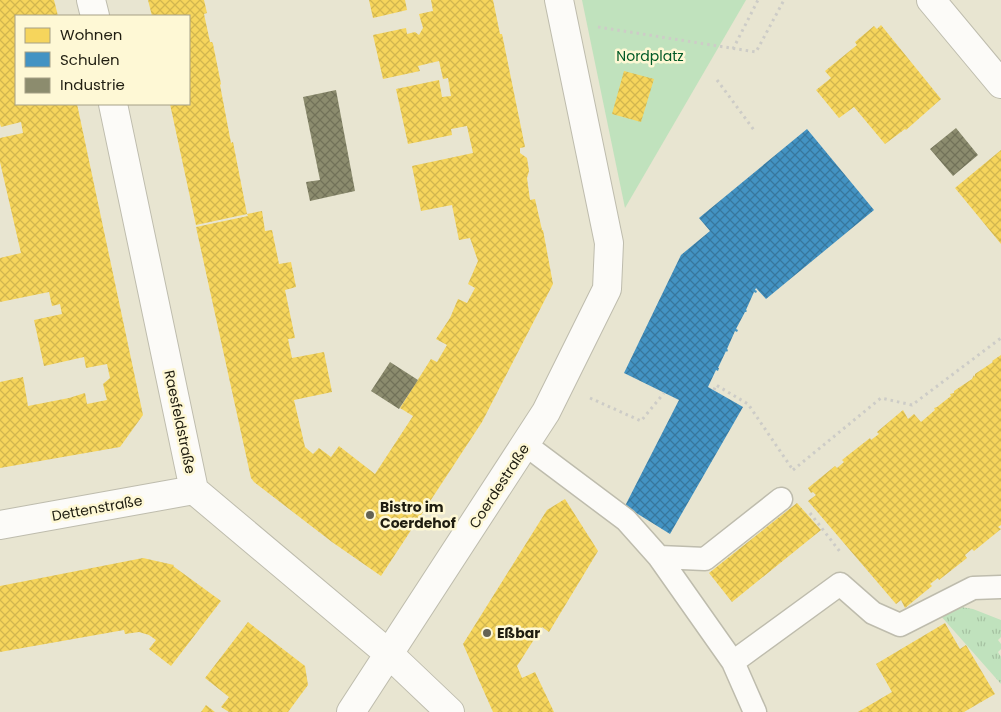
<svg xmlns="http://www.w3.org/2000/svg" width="1001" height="712" viewBox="0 0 1001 712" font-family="Poppins,sans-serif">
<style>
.grass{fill:url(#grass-tufts)}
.green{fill:#c0e2bd}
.homes{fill:url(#homes-cross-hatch)}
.schools{fill:url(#schools-cross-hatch)}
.industry{fill:url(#industry-cross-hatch)}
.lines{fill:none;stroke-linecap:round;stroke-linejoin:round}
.service-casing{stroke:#bebcad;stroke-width:25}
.minor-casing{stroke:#bebcad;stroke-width:30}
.path{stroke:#cdccc7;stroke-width:3;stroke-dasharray:2.5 4;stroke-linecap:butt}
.service{stroke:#fcfbf8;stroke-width:22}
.minor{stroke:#fcfbf8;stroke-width:28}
.poi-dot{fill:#656354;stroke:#fef8d5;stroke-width:2}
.labels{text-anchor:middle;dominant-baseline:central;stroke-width:5;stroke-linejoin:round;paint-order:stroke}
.park-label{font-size:14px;fill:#005926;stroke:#fef8d5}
.street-label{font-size:14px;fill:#1f1d10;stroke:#fef8d5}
.poi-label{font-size:14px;font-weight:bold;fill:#1f1d10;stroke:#fef8d5;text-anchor:start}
</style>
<defs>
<pattern id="grass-tufts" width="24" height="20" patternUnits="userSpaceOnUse" patternTransform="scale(1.25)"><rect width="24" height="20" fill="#c0e2bd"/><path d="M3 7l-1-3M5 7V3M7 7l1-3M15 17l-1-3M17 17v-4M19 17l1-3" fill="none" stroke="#a5c1a1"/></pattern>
<pattern id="homes-cross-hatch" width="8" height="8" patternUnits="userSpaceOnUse" patternTransform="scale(1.25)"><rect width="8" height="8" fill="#f6d55c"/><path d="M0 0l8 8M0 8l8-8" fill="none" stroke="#d2b64f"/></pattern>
<pattern id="schools-cross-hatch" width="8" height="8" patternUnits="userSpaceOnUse" patternTransform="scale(1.25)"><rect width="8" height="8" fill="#4393c3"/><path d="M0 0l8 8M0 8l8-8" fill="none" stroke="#37779d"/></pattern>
<pattern id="industry-cross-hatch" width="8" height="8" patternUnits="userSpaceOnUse" patternTransform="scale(1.25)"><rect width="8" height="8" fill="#8c8c6e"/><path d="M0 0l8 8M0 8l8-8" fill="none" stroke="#727259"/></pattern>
</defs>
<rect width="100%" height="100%" fill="#e8e5d1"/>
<!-- grass -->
<path class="grass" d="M955,606l18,3 28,11v17l-3,3 3,4v5l-3,3 3,5v27l-61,-69z"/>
<!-- green -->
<path class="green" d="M582,0h164l-121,208z"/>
<!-- homes -->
<path class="homes" d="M0,0h54l4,16h-42v88h61l66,311 -23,32 -120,21v-86l23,-5 5,29 41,-8 16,-5 2,11 20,-4 -4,-16 7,-6 -3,-14 -21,4 -2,-11 -40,9 -10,-46 28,-6 -2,-10 -8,2 -3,-14 -49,10v-44l21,-5 -21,-91v-24l23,-5 -2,-11 -20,5 -1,-3z
M148,0h56l3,13 -3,1 6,28h2l1,2 8,40 -1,1 11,58 2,-1 14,72 -51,11 -26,-121h19v-88h-37z
M369,0h36l2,10 -34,8z
M431,0h62l7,34h2l23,113 -5,1v5l7,5 2,13 -2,7 3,22 5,-1 7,31h1l10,54 -71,138 -101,154 -49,-34 -78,-60 -3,-4 -55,-251 52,-11 -1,-2 15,-3 3,20 7,-1 7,34 12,-2 5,25 -11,3 10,48 -7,1 4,19 32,-6 8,40 -38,8 11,47 8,7 6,-6 12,9 8,-11 36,28 38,-58 -13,-8 31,-49 6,3 10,-17 -11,-6 14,-21 8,-19 9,4 8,-15 -7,-4 10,-23 -8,-23 -11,2 -7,-35 -31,6 -9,-45 61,-13 -6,-27 -16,3 1,6 -44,9 -12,-55 43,-9 3,17 9,-1 -3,-18 -5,1 -4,-18 -21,5 2,5 -37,8 -10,-44 33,-7 1,6 8,-2 4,3 4,-7 -4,-14 14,-3z
M881,25l60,74 -35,31 -1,-1 -20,15 -31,-37 -15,11 -23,-28 15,-12 -6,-7 32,-26 -2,-3 19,-16 3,3z
M624,71l30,8 -13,43 -29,-8z
M1001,150v94l-46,-56z
M1001,355v170l-3,2 3,2 -27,22 -2,-2 -7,6 2,3 -28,22 -1,-2 -8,6 2,2 -27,22 -4,-8 -5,4 -88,-103 8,-6 -3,-3 -2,1 -3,-5 27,-22 2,2 7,-6 -2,-2 28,-22 1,2 8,-6 -2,-2 26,-22 5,9 6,-5 7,8 14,-12 -1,-2 3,-1 14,-11 -1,-2 4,-1v-2l18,-12 2,-4 1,2v-3l18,-12 -1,-1z
M565,499l33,52 -49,81 -7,-5 -25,39 5,12 13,-6 19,40h-61l-30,-68 84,-134z
M797,503l24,27 -89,72 -23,-29z
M143,558l31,7 -1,1 48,35 -50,65 -22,-17 7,-9 -7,-5 -10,-3 -14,2 -1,-4 -124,22v-66z
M248,622l57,44 3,19 -20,27h-59l-8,-5 8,-10 -24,-19z
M945,623l15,26 6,-4 29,49 -31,18h-106l34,-20 -16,-28z
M206,705l9,7h-14z"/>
<!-- schools -->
<path class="schools" d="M807,129l67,81 -108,89 -10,-11 -1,2 2,1 -1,2 -2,-1 -8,18 1,1 -1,1h-1l-9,17 2,1 -1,2 -2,-1 -8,18 1,1 -1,2 -1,-1 -8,17h1l-1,3 -2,-1 -8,17 35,20 -73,127 -45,-28 54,-106 -55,-27 57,-118 29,-24 -11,-13z"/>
<!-- industry -->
<path class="industry" d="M336,90l19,101 -45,10 -4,-19 14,-2 -17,-83z
M956,128l22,27 -25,21 -23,-27z
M390,362l28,18 -19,29 -28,-18z"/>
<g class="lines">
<defs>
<path id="service" d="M526,445l100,75 33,37 74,105 22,50
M659,557l46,2 76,-60
M733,662l107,-78 33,29 27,12 73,-37 28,-1"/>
<path id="minor" d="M91,0l4,16
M931,0l70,84
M113,104l81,386 195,164 61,58
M0,525l194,-35
M351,712l195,-300 61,-123 2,-46 -50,-243"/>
</defs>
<!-- service casing -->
<use href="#service" class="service-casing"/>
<!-- minor casing -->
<use href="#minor" class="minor-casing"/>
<!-- path -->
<path class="path" d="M598,27l158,25 28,-52
M733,49l25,-49
M717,80l37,50
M714,390l2,-5 32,19 45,66
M590,398l51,23 23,-28
M793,470l88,-72 31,7 89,-67
M810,513l31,40"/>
<!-- service -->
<use href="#service" class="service"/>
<!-- minor -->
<use href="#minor" class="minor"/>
</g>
<!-- markers -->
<g class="poi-dot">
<circle cx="370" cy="515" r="5"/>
<circle cx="487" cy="633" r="5"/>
</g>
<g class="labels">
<!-- park labels -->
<g class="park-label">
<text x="650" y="56">Nordplatz</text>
</g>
<!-- street labels -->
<g class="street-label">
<text transform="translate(180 422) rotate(78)">Raesfeldstraße</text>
<text transform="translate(499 486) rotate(-57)">Coerdestraße</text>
<text transform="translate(97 508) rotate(-10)">Dettenstraße</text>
</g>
<!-- poi labels -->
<g class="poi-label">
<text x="380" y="507">Bistro im<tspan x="380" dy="16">Coerdehof</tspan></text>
<text x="497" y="633">Eßbar</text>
</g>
</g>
<!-- legend -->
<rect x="15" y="15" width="175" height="90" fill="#fef8d5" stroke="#a5a086"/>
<rect x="25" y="28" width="25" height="15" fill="#f6d55c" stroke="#a5a086"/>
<text x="60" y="40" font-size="15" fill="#1f1d10">Wohnen</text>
<rect x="25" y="52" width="25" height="15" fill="#4393c3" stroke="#a5a086"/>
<text x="60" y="65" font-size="15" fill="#1f1d10">Schulen</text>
<rect x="25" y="78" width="25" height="15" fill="#8c8c6e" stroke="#a5a086"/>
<text x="60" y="90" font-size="15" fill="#1f1d10">Industrie</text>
</svg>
